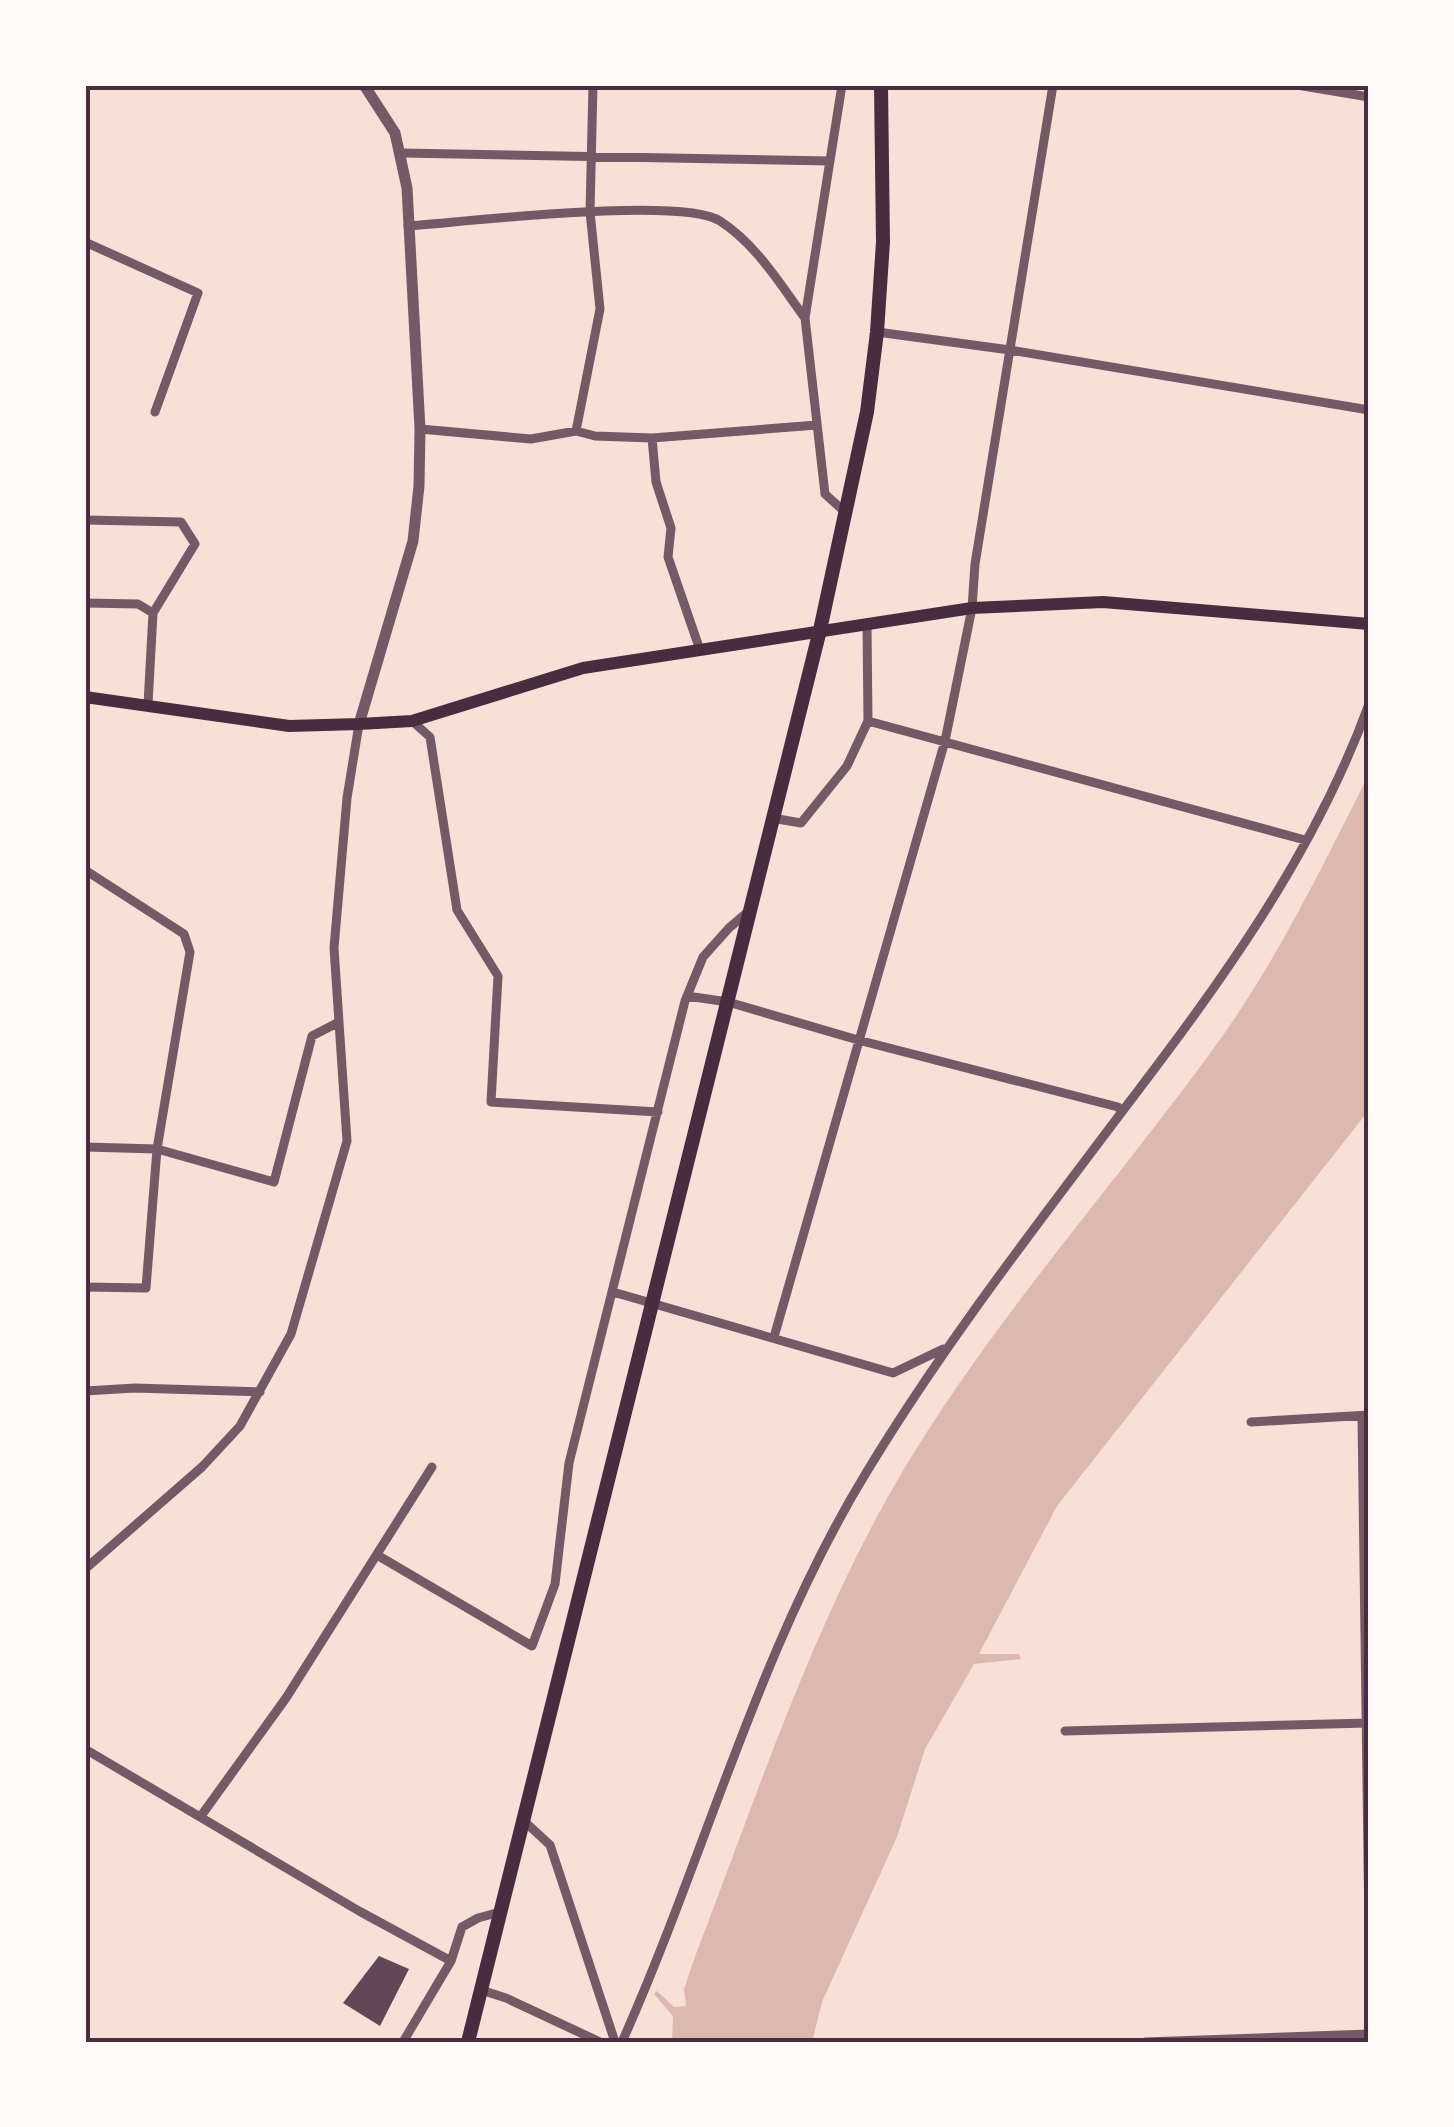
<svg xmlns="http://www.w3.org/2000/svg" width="1454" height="2127" viewBox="0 0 1454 2127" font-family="Quicksand,sans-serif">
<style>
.water{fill:#dcb8b0}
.building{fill:#644757}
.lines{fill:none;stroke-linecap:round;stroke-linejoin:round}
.minor{stroke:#755966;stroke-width:9}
.tertiary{stroke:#755966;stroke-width:11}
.secondary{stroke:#4a2c40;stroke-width:12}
.primary{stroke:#4a2c40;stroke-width:14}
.neatline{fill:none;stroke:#4a2c40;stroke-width:4}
</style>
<rect width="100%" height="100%" fill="#f7e1d7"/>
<!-- water -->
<path class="water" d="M1369,774v336l-312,396 -78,148h40l2,5 -47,5 -49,85 -28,88 -75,165 -10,40h-140l1,-26 -19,-22 3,-3 17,16 12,-1 -2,-17 9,-27c63,-164 121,-342 211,-493 88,-147 203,-275 304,-413 65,-87 112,-185 161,-282z"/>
<!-- building -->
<path class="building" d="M379,1956l30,13 -29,57 -37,-23z"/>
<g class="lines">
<!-- minor -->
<path class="minor" d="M842,85l-37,233 20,176 20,18
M1297,85l72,12
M402,153l428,8
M408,226c56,-4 274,-30 312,-5 36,23 60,63 85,97
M85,242l113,51 -43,119
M877,332l133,18 359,60
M420,429l111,10 45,-8 19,5 57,2 165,-13
M576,431l24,-122 -10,-97 3,-127
M652,438l4,44 15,46 -3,29 32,93
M85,520l96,2 14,22 -42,69 -5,91
M85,603l53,1 15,9
M412,721l18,16 27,173 41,66 -7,126 167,10
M868,721l437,119
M772,818l29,5 46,-57 21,-45 -1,-96
M85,870l99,64 6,18 -33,197 -11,139 -61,-1
M687,996l41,6 130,38 260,67 4,5
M85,1147l72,2 117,33 38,-146 25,-13
M613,1292l280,81 50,-24
M774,1337l171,-596 27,-133 3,-44 78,-479
M85,1391l50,-3 125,4
M1362,1416l7,514
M1251,1422l118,-7
M377,1555l155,91 23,-62 14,-121 116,-462 18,-44 26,-29 20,-17
M85,1569l117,-102 38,-41 51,-92 56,-193 -13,-193 13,-150 12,-74
M1065,1731l303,-8
M85,1749l274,162 92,50
M201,1816l85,-118 146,-231
M524,1821l26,24 65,197
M481,1990l25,8 94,44
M403,2042l48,-81 11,-34 16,-9 22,-6
M622,2042c84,-188 136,-392 244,-569 76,-126 167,-243 255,-360 97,-127 193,-257 248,-409
M1145,2042l224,-8"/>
<!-- tertiary -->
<path class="tertiary" d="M359,724l54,-183 6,-55 1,-57 -13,-241 -12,-55 -31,-48"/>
<!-- secondary -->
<path class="secondary" d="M85,697l204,29 70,-2 53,-3 171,-53 389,-60 131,-6 266,22"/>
<!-- primary -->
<path class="primary" d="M468,2042l352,-1412 47,-218 10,-80 6,-90 -2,-157"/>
</g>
<!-- border -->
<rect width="1454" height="2127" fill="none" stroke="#fffaf5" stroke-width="175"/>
<rect x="88" y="88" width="1278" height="1952" class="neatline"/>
</svg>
